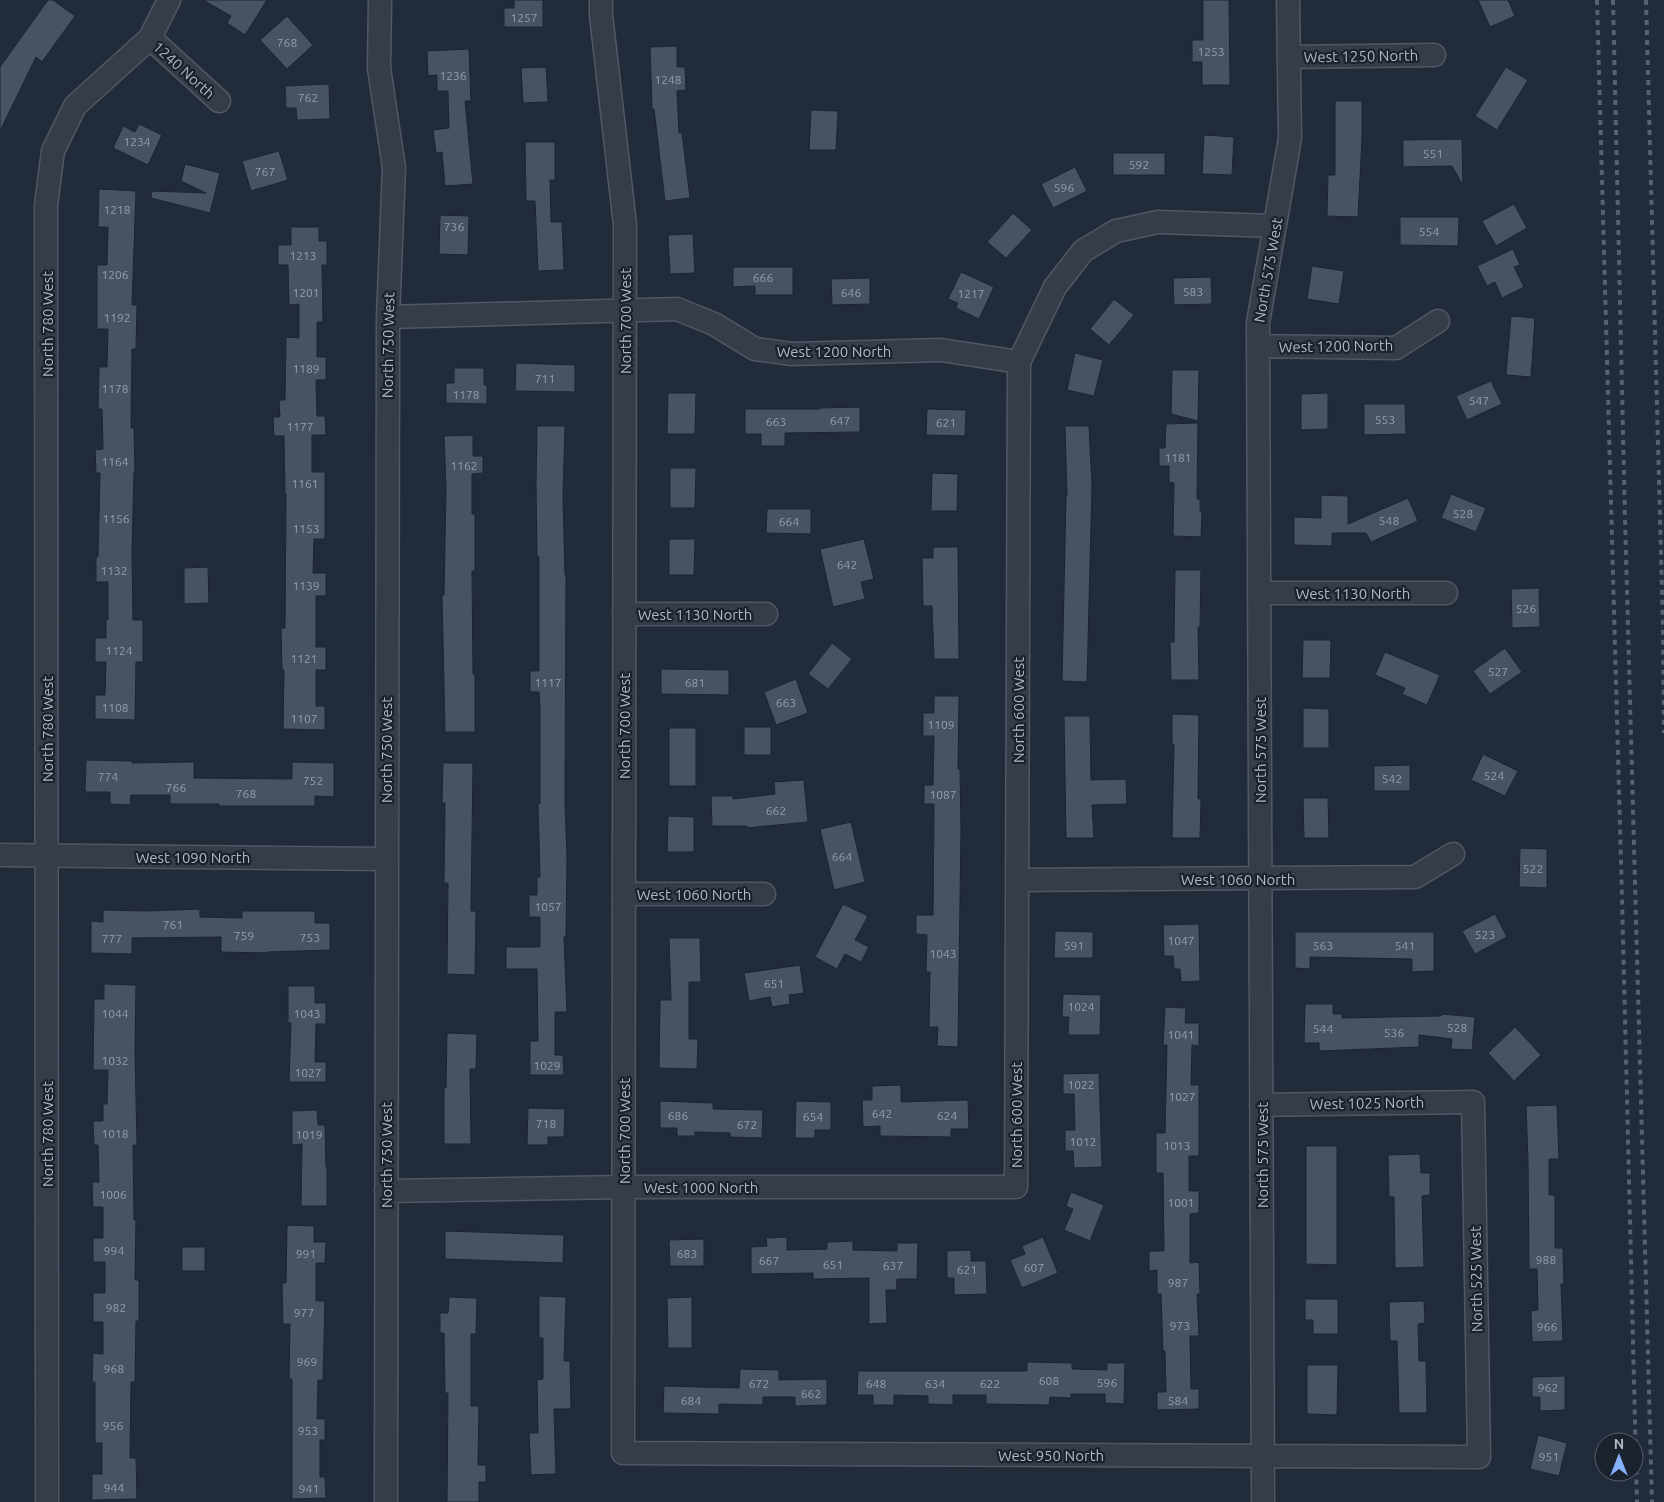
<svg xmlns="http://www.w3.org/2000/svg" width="1664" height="1502" viewBox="0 0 1664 1502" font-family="Ubuntu,sans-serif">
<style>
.building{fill:#475263;stroke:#1c2430}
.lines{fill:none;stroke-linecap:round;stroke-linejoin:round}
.minor-casing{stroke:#505864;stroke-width:25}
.minor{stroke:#353d49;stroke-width:22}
.rail{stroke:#576171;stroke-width:4;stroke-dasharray:5 5;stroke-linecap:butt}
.labels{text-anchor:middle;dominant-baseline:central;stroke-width:4.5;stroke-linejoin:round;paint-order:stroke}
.number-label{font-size:12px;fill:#969ead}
.street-label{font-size:15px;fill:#b0b8c6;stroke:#1a222e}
</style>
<rect width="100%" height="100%" fill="#212b39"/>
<!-- building -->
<path class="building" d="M48,0h5l22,16 -33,46 -6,-5 -36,74v-64z
M203,0h64l-22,35 -18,-12 4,-7z
M514,0h29v27h-39v-19h10z
M1203,0h26l1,85h-28v-23h-10v-22h11z
M1478,0h30l7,16 -25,11z
M287,16l26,29 -26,24 -27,-29z
M677,46v21h8l1,23 -9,1 2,42h3l8,65 -25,3 -11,-92h-2l-2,-62z
M469,49l2,52h-6l8,83 -28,2 -3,-34 -6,1 -3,-23 16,-2 -1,-37h-11v-16l-9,1 -1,-25z
M546,67l2,35 -25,1 -2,-35z
M1506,67l22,13 -31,50 -22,-14z
M329,84l1,35 -33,1 -1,-12h-10l-1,-22z
M1335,101h27v38l-4,78 -31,-1 1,-41h7z
M811,110l27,1 -2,39h-27z
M139,124l23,11 -14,30 -35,-17 10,-22 12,6z
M1204,135l30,2 -2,38 -30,-1z
M1462,139l1,47 -11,-20 -49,1v-27z
M525,142h30v38h-5l1,42h11l2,48 -26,1 -3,-70h-9z
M279,151l9,29 -37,11 -9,-30z
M1113,153h52v22h-52z
M185,164l35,9 -10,40 -59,-15 1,-7 54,2 -25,-12z
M1075,167l12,24 -34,17 -12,-24z
M99,189l37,2 -4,114h5l-1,44h-4l-1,79h3l1,44h-1l-2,81 1,67h10v42h-7l-1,58 -40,-1v-24h10l1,-33h-11v-24h11v-18h2v-38h-12v-25h2l2,-84h-4l-1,-23 8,-1 -1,-40h-4l1,-42h8l1,-38h-11v-64h10l1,-38h-10z
M1514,204l13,24 -31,18 -14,-25z
M1013,213l19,17 -26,28 -19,-16z
M440,215l29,1 -1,39 -29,-1z
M1400,217h59l-1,29 -58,-1z
M291,227h28v14h8v24h-5l1,57h-6v35h9v23h-10l1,36h8l1,19h-14v37h13v67h-11l-1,34h13v23h-10v51h10v23h-10v36h9v24l-42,-1 1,-59h-2l-1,-42h4l1,-134h-1l-1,-58h-10l-1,-19h7l-1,-17h6l1,-63 13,1v-34l-10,1 -1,-40h-10v-20h13z
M693,234l2,39 -25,1 -2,-39z
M1513,249l7,16 -6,2 10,20 -22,11 -7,-16 -8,4 -10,-20z
M1312,266l32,5 -5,33 -32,-5z
M733,267h60v28h-38v-9l-22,1z
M961,272l33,15 -15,32 -23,-11 2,-5 -10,-4z
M1211,277l1,27 -38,1 -1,-27z
M870,278v26l-38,1 -1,-26z
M1114,299l20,16 -25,30 -19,-16z
M1511,316l24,2 -4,59 -25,-2z
M1075,353l28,7 -9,36 -27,-6z
M516,363l59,2v27l-60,-1z
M454,368h30v17h3v19l-41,-1v-20h8z
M1172,370h27l-1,51 -27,-7z
M1491,381l11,23 -35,16 -11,-24z
M668,393h28l-1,41h-28z
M1328,393v36l-27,1v-36z
M1364,404h41l1,30 -42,1z
M860,407v25l-75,1v13h-24v-12h-16v-25h75v-1z
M927,409l39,1 -1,26 -39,-1z
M1198,423l-1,76h3v12h2l-1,26 -28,-1 1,-53 -5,-1v-16h-10v-18h6l1,-24z
M537,426h28l-2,70 2,79h1l-1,228 2,56 -1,78h-2l3,75h-12v43h8l1,20h-34v-34h8l-1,-72h-31v-22h34v-30h-11v-22h8v-18h3l-2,-73h2v-94l-1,-18h-9v-21h9v-114h-2l-1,-73z
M1065,426h24l3,60 -5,196 -25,-1 4,-185h1z
M473,435v21h10v17l-11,1v40h3v57h-3l1,103h2v58h-30l-3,-137h2l2,-107 -2,-52z
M670,468h26l-1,40h-25z
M932,473l26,1 -1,37h-26z
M1451,494l35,14 -10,24 -35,-14z
M1321,495l27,1v28l60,-26 10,23 -47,21 -5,-9h-34v13l-38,-1v-28l27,1z
M767,509h44v25l-45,-1z
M669,539h26l-1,36h-25z
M864,539l10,40 -13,3 4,17 -32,8 -13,-58z
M933,547h25l1,112h-25l-2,-53h-9l-1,-48h11z
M208,567l1,36 -25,1v-36z
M1175,570h26l-1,57h-2l1,53h-28l-1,-38h4z
M1539,588l1,39 -28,1 -1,-39z
M1303,640h28l-1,38h-28z
M832,643l20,16 -24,30 -20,-15z
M1505,648l17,24 -32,22 -17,-23z
M1385,652l55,23 -13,30 -25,-11 3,-6 -30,-13z
M661,669l68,1v25l-68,-1z
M796,679l12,34 -32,12 -12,-33z
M934,696h25l-1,73h2l1,60 -3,218 -21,-1 1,-19h-9l1,-55h-4l1,-37 -11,-1v-19h17l1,-111h-10v-19h9l1,-49h-11v-23h11z
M1303,708l26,1v39h-26z
M1172,714l27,1 -1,84h3l-1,39h-28l2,-94h-2z
M1064,716h26l1,64 35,-1 1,25 -35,1 2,33h-28z
M744,727h27v28h-27z
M669,728h27v58h-27z
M1483,754l35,17 -13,25 -34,-16z
M86,760l46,1v2l62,-1v16l98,1v-17l42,1v34l-19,-1v10h-96v-2h-49v-9h-39l-1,10 -20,-1v-12h-25z
M443,763h30l-2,148h5l-1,64 -28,-1 1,-91h-4l1,-80h-3z
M1410,765v26h-36v-25z
M804,780l4,42 -61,6v-2h-35l-1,-30h22v3l42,-5 -1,-12z
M1303,798h25l1,40h-25z
M668,816l26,1v35h-27z
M851,822l14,60 -31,8 -14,-61z
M1520,848l27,1v39l-28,-1z
M843,904l25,12 -13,24 14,7 -8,15 -16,-8 -8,15 -22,-12z
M200,909v8l42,1v-7h73v12h15v27l-63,2v1l-46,-1v-15l-89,1v16l-41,-1v-32l12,1v-12l43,1z
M1495,914l12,23 -32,17 -13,-23z
M1199,924l1,57 -19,1 -1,-13h-6l-1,-13h-9l-1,-31z
M1055,931l38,1v26h-39z
M1295,932h139v39l-22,1v-13l-102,-2v12l-15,-1z
M669,938h31l1,44h-12v57h9l-1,30 -38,-1 1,-68h11z
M800,965l4,28 -15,2 1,9 -18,3 -2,-10 -21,4 -5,-28z
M104,984l32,1 -1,66 2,94h-4l1,75h2l-1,60h4v41h-3l-1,61h-4l-1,76h6l1,41 -45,1v-26h10v-31h-7v-61h-3l1,-29 10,1v-32h-10v-29h12v-31h-12v-24h10v-31h-10l-1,-25h7l-1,-37h-4l-1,-24h10v-17h4l1,-34h-15l1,-71h10z
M288,986h27v17h11v21h-10l-1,38h11v20h-37l2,-59h-3z
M1063,994l38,1 -1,40h-32l1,-18h-7z
M1305,1004h28v10h9v4l99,-2 1,-2 33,3 -3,33 -21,-1 1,-10 -33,-4v12l-100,4v-8h-15z
M1165,1007l21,1 -1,15h14v23l-7,-1 -1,40h8v71h-10v35h10v22l-9,1v49l9,-1 1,32h-3l2,42h-9l1,53h8v20l-42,1v-18h9l-1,-41h-2l-2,-57h-4v-24l-8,1v-20h15l-1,-78h-7v-40h9l2,-88h-4z
M1515,1027l26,28 -27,26 -26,-28z
M447,1033l30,1 -1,35h-6l1,75h-27v-56h2z
M1099,1073l3,94 -28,1 -1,-17h-8v-21h10l-1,-36h-11v-20z
M901,1085v17l67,-2 1,29h-18v8l-71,-1v-10l-17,1 -1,-27h10v-14z
M660,1101l53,2v6l50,1 -1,28 -32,-1v-4l-35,-1v4h-18v-8h-17z
M796,1101l35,1v28h-16v8h-20z
M1557,1105l2,54h-10v36h6v53h8l1,36h-3l2,57 -31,1 -1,-31 7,-1 -1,-41h-8l-1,-109 -2,-54z
M528,1108l37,1 -1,28h-16v8h-21z
M317,1110l1,15h7l1,42h1v39h-26l1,-62 -10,1v-34z
M1306,1146h31v119l-31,-1z
M1420,1154l1,19h9v22l-8,1 2,71 -29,1 -1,-71h-5l-1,-42z
M1071,1192l33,13 -14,36 -26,-11 9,-21 -7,-3z
M287,1225l27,1v16h12l-1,21h-9v38h9l-2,79h-5l-1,39h8v21h-5v37h5l1,21 -34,1v-120h-3l1,-55h-7l-1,-41h4z
M445,1231l119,4 -1,28 -118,-4z
M787,1237v13l40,-1v-7l26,-1v9l44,1v-8h21l-1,36h-20l-1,11h-10l1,33 -18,1v-46l-56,1v-6l-62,1v-27l16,-1 -1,-8z
M1043,1237l15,36 -36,15 -12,-28 15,-6 -3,-8z
M704,1239v27h-34l-1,-26z
M182,1247h23v24h-23z
M971,1250v11h15l1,33 -33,1v-17h-7v-27z
M539,1296l27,1 -2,64h6l1,48h-17l2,65 -25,1 -2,-42h9l-1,-53 6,-1v-41h-4z
M449,1297l28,1 -1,36h-5v72h8l-1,59h8v17h-7v20h-32l1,-109h-3l-1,-60h-4v-20h8z
M692,1297v51h-24l-1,-50z
M1305,1299h33v35h-25v-14h-8z
M1424,1301l1,22 -7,1 1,37h7l1,52h-28l-2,-72h-7l-1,-39z
M1027,1362l45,1v6l35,1v-7h18l-1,41 -19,-1v-9h-34v4l-21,-1 -1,8 -63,-1v-9h-33v10l-25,-1v-8l-34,-1v10h-21v-10h-16l1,-24h169z
M1307,1365h31l-1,50 -30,-1z
M740,1369l39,1v10l48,-1v26l-32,1v-9h-32v8l-44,-1v10l-56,-1 1,-27 75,2z
M1565,1376v34l-25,1v-14h-8v-20z
M1538,1435l29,8 -8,33 -29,-7z"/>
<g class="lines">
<defs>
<path id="minor" d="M380,0l-1,68 15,100 -6,149 -2,1185
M601,0v15l24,210 -2,1228 856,4 -6,-355 -212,3
M150,38l69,63
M1289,57l145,-2
M388,317l289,-8 37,15 41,25 37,5 149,-4 78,12
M1258,346l138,2 42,-27
M1259,593h187
M624,614h142
M0,855l386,4
M1017,880l398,-3 38,-23
M624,894h140
M386,1191l237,-4h393l3,-825 36,-75 28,-36 33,-20 42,-9 117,4
M47,1502l-1,-1297 7,-54 22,-45 75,-68 19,-38
M1263,1502l-5,-1179 32,-185 -2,-138"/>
</defs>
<!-- minor casing -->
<use href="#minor" class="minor-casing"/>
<!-- minor -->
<use href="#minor" class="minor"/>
<!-- rail -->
<path class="rail" d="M1597,0l25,898 15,604
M1613,0l12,518 27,984
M1646,0l17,627 1,106"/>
</g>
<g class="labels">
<!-- number labels -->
<g class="number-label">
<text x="524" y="17">1257</text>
<text x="287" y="42">768</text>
<text x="1211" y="51">1253</text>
<text x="453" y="75">1236</text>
<text x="668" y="79">1248</text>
<text x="308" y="97">762</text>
<text x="137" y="141">1234</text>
<text x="1433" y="153">551</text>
<text x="1139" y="164">592</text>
<text x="265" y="171">767</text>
<text x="1064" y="187">596</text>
<text x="117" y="209">1218</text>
<text x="454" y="226">736</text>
<text x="1429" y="231">554</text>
<text x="303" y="255">1213</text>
<text x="115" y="274">1206</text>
<text x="763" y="277">666</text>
<text x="1193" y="291">583</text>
<text x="306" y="292">1201</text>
<text x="851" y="292">646</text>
<text x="971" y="293">1217</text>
<text x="117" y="317">1192</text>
<text x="306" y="368">1189</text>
<text x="545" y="378">711</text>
<text x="115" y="388">1178</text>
<text x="466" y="394">1178</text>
<text x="1479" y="400">547</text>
<text x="1385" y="419">553</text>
<text x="840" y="420">647</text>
<text x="776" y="421">663</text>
<text x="946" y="422">621</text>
<text x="300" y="426">1177</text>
<text x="1178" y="457">1181</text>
<text x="115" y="461">1164</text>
<text x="464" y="465">1162</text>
<text x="305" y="483">1161</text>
<text x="1463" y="513">528</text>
<text x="116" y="518">1156</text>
<text x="1389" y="520">548</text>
<text x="789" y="521">664</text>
<text x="306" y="528">1153</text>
<text x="847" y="564">642</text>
<text x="114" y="570">1132</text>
<text x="306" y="585">1139</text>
<text x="1526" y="608">526</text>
<text x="119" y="650">1124</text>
<text x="304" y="658">1121</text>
<text x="1498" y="671">527</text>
<text x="548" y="682">1117</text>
<text x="695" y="682">681</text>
<text x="786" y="702">663</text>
<text x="115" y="707">1108</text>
<text x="304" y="718">1107</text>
<text x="941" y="724">1109</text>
<text x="1494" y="775">524</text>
<text x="108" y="776">774</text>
<text x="1392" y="778">542</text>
<text x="313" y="780">752</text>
<text x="176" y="787">766</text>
<text x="246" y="793">768</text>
<text x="943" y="794">1087</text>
<text x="776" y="810">662</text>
<text x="842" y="856">664</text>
<text x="1533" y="868">522</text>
<text x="548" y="906">1057</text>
<text x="173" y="924">761</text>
<text x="1485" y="934">523</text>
<text x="244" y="935">759</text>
<text x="310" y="937">753</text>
<text x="112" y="938">777</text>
<text x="1181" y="940">1047</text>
<text x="1074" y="945">591</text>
<text x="1323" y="945">563</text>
<text x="1405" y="945">541</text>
<text x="943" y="953">1043</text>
<text x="774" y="983">651</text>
<text x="1081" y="1006">1024</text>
<text x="115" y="1013">1044</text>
<text x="307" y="1013">1043</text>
<text x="1457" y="1027">528</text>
<text x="1323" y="1028">544</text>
<text x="1394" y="1032">536</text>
<text x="1181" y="1034">1041</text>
<text x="115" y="1060">1032</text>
<text x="547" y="1065">1029</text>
<text x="308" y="1072">1027</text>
<text x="1081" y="1084">1022</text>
<text x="1182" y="1096">1027</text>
<text x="882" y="1113">642</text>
<text x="678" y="1115">686</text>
<text x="947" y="1115">624</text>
<text x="813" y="1116">654</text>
<text x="546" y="1123">718</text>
<text x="747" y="1124">672</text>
<text x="115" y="1133">1018</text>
<text x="309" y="1134">1019</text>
<text x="1083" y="1141">1012</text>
<text x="1177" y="1145">1013</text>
<text x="113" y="1194">1006</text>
<text x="1181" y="1202">1001</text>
<text x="114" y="1250">994</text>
<text x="306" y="1253">991</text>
<text x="687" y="1253">683</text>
<text x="1546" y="1259">988</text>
<text x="769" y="1260">667</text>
<text x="833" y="1264">651</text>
<text x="893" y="1265">637</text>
<text x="1034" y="1267">607</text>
<text x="967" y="1269">621</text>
<text x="1178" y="1282">987</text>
<text x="116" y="1307">982</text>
<text x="304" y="1312">977</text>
<text x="1180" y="1325">973</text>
<text x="1547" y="1326">966</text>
<text x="307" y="1361">969</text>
<text x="114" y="1368">968</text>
<text x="1049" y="1380">608</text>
<text x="1107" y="1382">596</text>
<text x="759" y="1383">672</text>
<text x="876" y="1383">648</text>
<text x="935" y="1383">634</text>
<text x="990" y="1383">622</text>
<text x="1548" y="1387">962</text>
<text x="811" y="1393">662</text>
<text x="691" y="1400">684</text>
<text x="1178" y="1400">584</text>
<text x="113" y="1425">956</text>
<text x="308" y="1430">953</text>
<text x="1549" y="1456">951</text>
<text x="114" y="1487">944</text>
<text x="309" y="1488">941</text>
</g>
<!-- street labels -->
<g class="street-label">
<text transform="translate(1361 56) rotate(-1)">West 1250 North</text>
<text transform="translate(184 70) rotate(42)">1240 North</text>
<text transform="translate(1268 270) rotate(-80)">North 575 West</text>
<text transform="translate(625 321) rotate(-90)">North 700 West</text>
<text transform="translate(47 324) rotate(-90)">North 780 West</text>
<text transform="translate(388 345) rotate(-89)">North 750 West</text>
<text transform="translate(1336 346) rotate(-1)">West 1200 North</text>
<text x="834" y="351">West 1200 North</text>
<text x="1353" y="593">West 1130 North</text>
<text x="695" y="614">West 1130 North</text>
<text transform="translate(1018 710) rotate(-90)">North 600 West</text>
<text transform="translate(624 726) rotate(-90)">North 700 West</text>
<text transform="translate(47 729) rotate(-90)">North 780 West</text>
<text transform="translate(386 750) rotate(-90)">North 750 West</text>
<text transform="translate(1260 750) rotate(-90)">North 575 West</text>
<text x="193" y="857">West 1090 North</text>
<text x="1238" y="879">West 1060 North</text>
<text x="694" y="894">West 1060 North</text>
<text transform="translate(1367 1103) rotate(-1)">West 1025 North</text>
<text transform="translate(1016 1115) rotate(-90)">North 600 West</text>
<text transform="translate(624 1131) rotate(-90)">North 700 West</text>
<text transform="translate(47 1134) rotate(-90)">North 780 West</text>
<text transform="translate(386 1155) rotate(-90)">North 750 West</text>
<text transform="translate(1262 1155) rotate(-90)">North 575 West</text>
<text x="701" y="1187">West 1000 North</text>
<text transform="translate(1476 1279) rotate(-91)">North 525 West</text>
<text x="1051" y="1455">West 950 North</text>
</g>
</g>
<!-- north arrow -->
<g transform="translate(1619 1457)"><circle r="24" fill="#1a222e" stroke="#565e6b"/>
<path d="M0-4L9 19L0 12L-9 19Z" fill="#83b0f8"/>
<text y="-8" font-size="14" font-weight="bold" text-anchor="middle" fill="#b0b8c6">N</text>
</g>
</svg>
